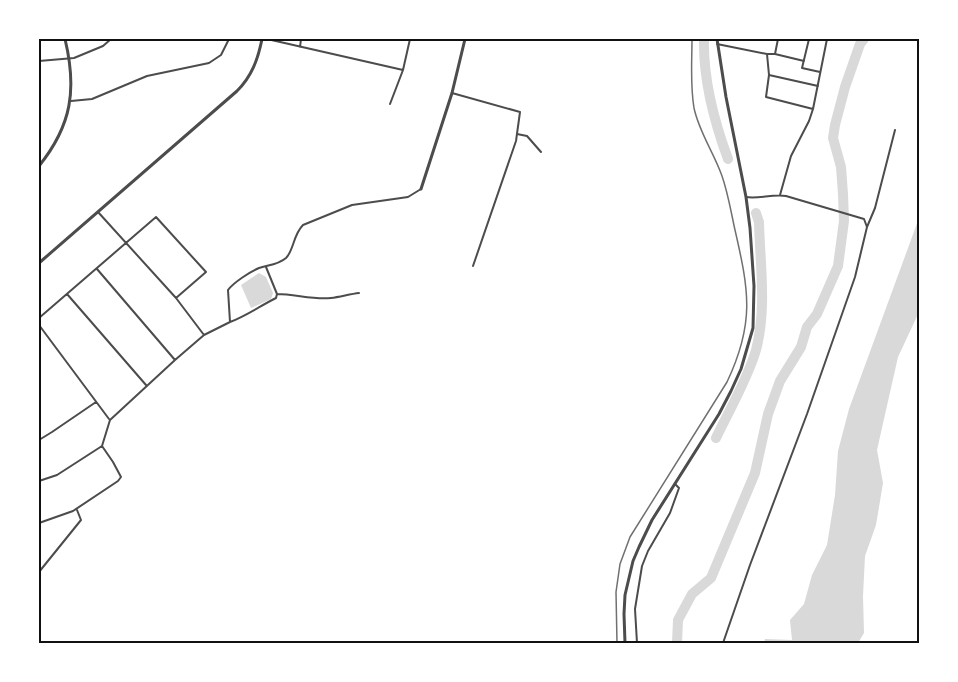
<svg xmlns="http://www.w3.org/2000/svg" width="958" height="682" viewBox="0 0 958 682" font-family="Barlow,sans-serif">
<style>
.water{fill:#d9d9d9}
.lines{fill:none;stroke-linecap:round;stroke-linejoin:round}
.river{stroke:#d9d9d9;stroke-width:10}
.minor{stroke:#4c4c4c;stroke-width:2}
.tertiary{stroke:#4c4c4c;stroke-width:3}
.rail{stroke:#707070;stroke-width:1.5}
.neatline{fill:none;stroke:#111;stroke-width:2}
</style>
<rect width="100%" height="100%" fill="#fff"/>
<!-- water -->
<path class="water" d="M919,218v94l-21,45 -21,93 6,33 -7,42 -11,31 -2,40 1,37 -6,10h-94l1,-4 27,1 -2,-20 14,-16 8,-29 15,-30 8,-50 3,-44 11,-42z
M259,273l7,4 7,16 -2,6 -20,9 -10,-23z"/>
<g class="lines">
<!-- river -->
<path class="river" d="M704,39c-1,41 10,82 24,120
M716,438c13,-27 32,-60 40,-88 11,-41 4,-87 3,-128l-3,-9
M677,643l1,-23 14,-26 19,-16 44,-105 13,-59 12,-33 21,-34 6,-20 10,-13 21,-48 6,-45 -1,-27 -2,-27 -8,-29 2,-13 10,-38 15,-43 4,-5"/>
<!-- minor -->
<path class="minor" d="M267,39l136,31
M809,39l-7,29 18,4
M717,44l50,10h8l29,7
M300,47l1,-8
M767,54l2,21 49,11
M775,54l3,-15
M39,61l35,-3 29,-12 8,-7
M769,75l-3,22 47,12
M452,93l68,19 -4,29 -43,125
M71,101l21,-2 55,-23 62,-13 12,-8 8,-16
M390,104l13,-34 7,-31
M517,134l10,2 14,16
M780,195l11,-39 18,-35 4,-12 14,-70
M746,197c13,2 26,-3 40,-1l78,23 3,8
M98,212l78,86 28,37
M266,267l11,27c18,0 36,6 54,4 9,-1 19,-4 28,-5
M97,269l78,91
M67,294l79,91
M39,318l117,-101 50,55 -30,26
M230,322c16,-6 30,-16 46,-24l1,-4
M39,325l70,94
M39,440l13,-8 44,-30
M39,481l18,-6 45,-29
M39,523l34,-12 45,-30 3,-4 -8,-15 -11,-16 8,-26 65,-60 29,-25 26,-13 -2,-32c6,-8 22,-18 31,-22 9,-3 19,-3 27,-10 8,-8 7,-23 17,-33l49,-20 56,-8 13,-8
M39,572l42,-52 -4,-10
M637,643l-2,-34 7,-43 6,-15 22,-38 9,-25 -4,-4
M723,643l27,-78 57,-151 48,-137 12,-50 8,-19 20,-78"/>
<!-- tertiary -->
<path class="tertiary" d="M39,166c33,-41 38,-77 26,-127
M421,189l31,-96 13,-54
M39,263l198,-172c15,-15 21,-32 25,-52
M625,643l-1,-29 1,-19 8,-34 6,-14 13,-27 67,-106 12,-23 10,-22 12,-41 1,-42 -4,-58 -4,-31 -20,-100 -9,-58"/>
<!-- rail -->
<path class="rail" d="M617,643l-1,-51 4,-28 10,-27 97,-155c28,-59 22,-91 8,-152 -4,-18 -7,-37 -13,-54 -8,-23 -23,-44 -28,-68 -4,-23 -2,-46 -2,-69"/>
</g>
<!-- border -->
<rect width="958" height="682" fill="none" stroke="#ffffff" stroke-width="81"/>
<rect x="40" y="40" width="878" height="602" class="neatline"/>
</svg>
